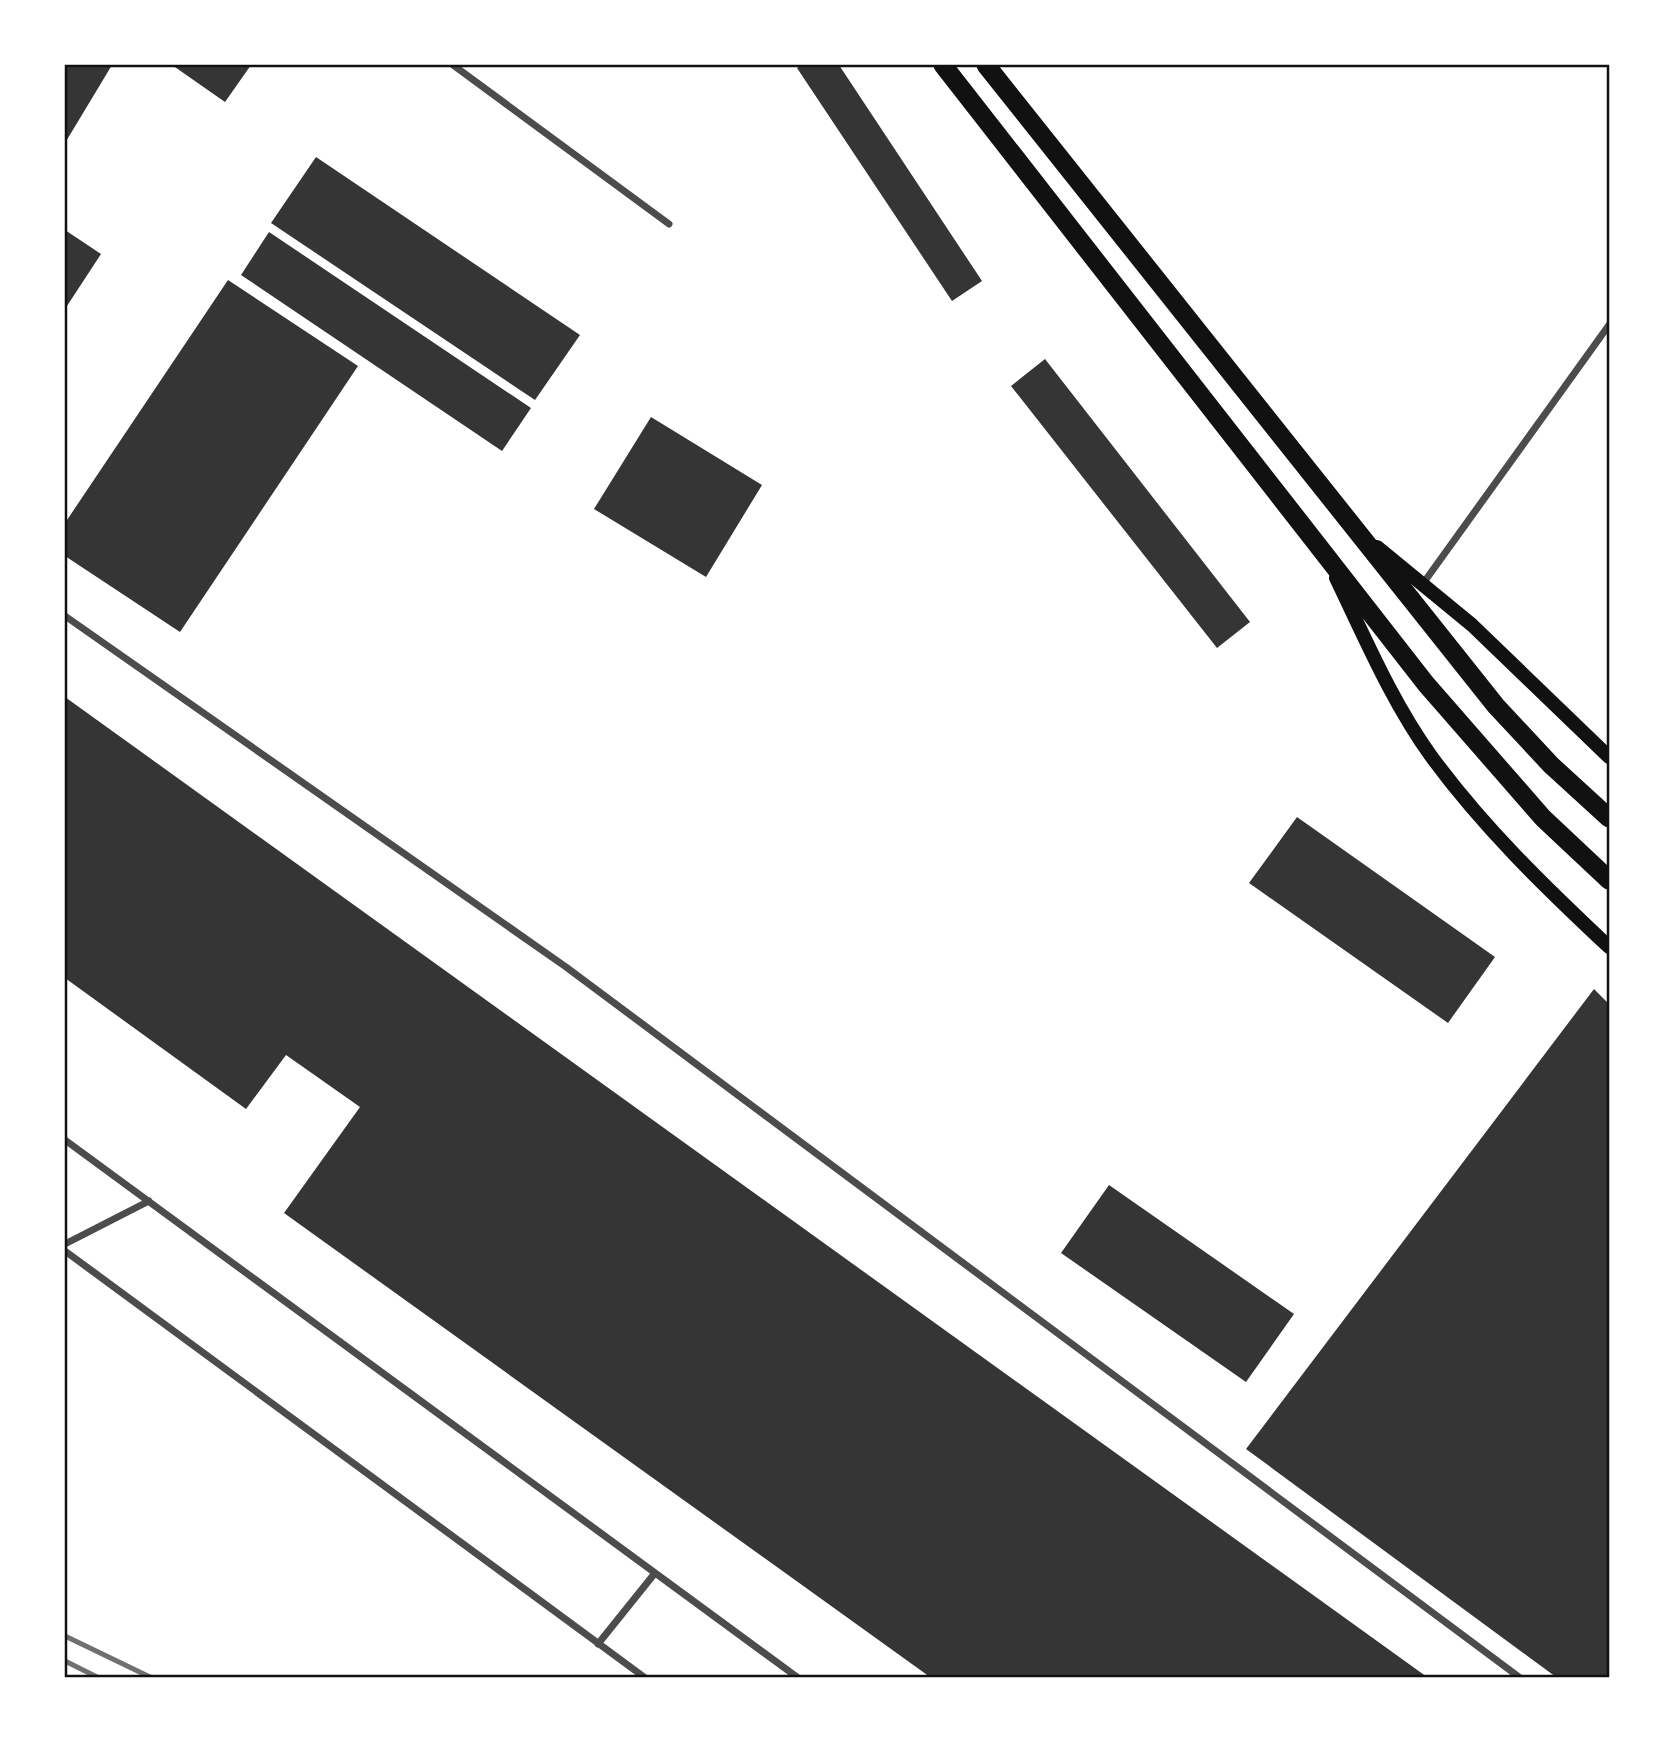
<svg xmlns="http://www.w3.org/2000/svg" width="1674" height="1742" viewBox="0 0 1674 1742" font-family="'Alegreya Sans',sans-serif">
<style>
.building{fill:#353535}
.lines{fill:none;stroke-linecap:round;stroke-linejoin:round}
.minor{stroke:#4c4c4c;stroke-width:7}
.secondary{stroke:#111;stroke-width:14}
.trunk{stroke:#111;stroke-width:19}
.rail{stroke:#707070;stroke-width:5}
.neatline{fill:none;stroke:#111;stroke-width:2.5}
</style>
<rect width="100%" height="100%" fill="#fff"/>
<!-- building -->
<path class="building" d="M65,65h47l-47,78z
M172,65h79l-26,37z
M802,65h37l143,216 -30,20 -155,-233z
M316,157l264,178 -45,65 -264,-177z
M65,230l36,24 -36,55z
M269,232l262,176 -29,43 -261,-176z
M228,280l130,86 -178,266 -115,-76v-33z
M1045,359l205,263 -33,26 -206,-262z
M651,417l111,68 -56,92 -112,-68z
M65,697l1362,980h-497l-646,-464 76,-106 -74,-52 -40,54 -181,-131z
M1297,817l198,140 -47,66 -199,-140z
M1594,989l15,15v673h-53l-310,-228z
M1109,1185l185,129 -48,68 -185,-129z"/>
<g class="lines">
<!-- minor -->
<path class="minor" d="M453,65l216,159
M1422,585l187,-260
M65,616l501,351 953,710
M65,1140l732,537
M65,1244l84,-43
M65,1251l579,426
M598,1644l57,-71"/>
<!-- secondary -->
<path class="secondary" d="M1377,547l95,78 137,132
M1336,578c29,60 56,124 95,178 52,71 114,131 178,191"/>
<!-- trunk -->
<path class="trunk" d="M943,65l483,619 117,134 66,62
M986,65l510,641 55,59 58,53"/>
<!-- rail -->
<path class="rail" d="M65,1636l85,41
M65,1661l32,16"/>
</g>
<!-- border -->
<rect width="1674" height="1742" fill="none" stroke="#ffffff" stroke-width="133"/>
<rect x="66" y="66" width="1542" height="1610" class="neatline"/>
</svg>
